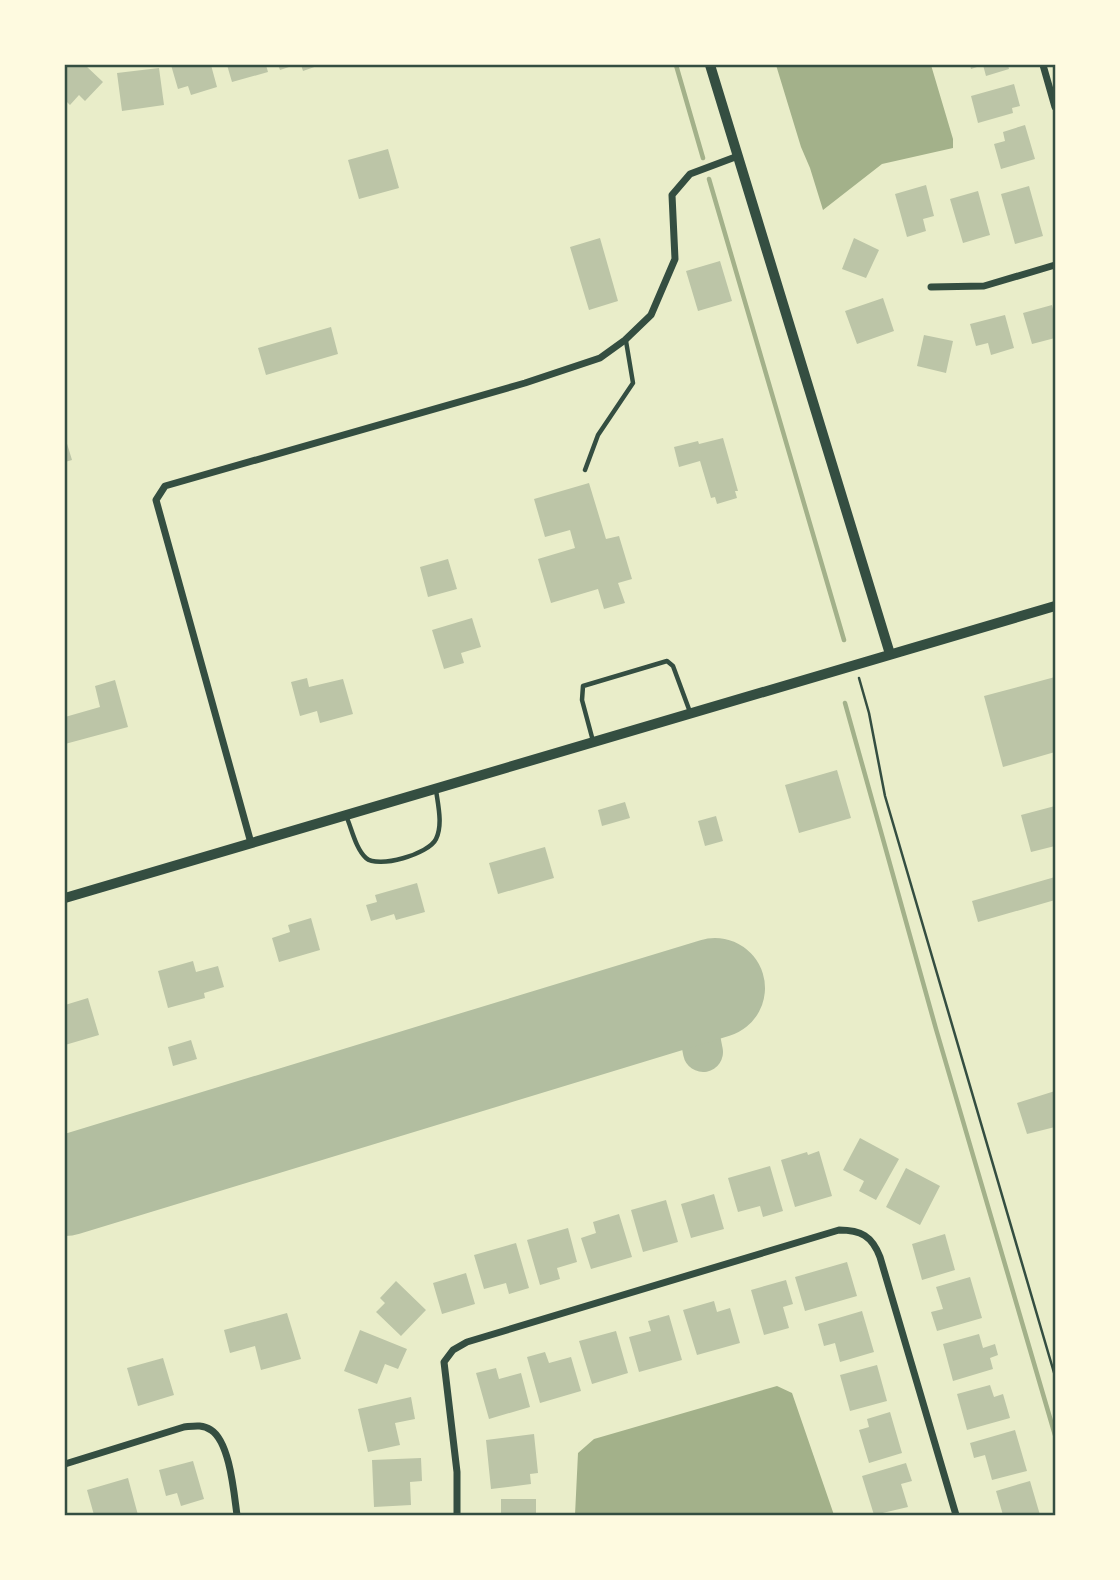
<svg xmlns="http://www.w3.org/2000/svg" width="1120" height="1580" viewBox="0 0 1120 1580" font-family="Jost,sans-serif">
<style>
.water{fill:#a3b18a}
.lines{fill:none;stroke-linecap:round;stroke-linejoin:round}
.stream{stroke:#a3b18a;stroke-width:4.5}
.taxiway{stroke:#b2bea0;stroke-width:40}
.runway{stroke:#b2bea0;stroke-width:100}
.building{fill:#bcc5a7}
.path{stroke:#344e41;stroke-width:2.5}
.service{stroke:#344e41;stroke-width:4.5}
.minor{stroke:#344e41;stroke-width:7}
.tertiary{stroke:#344e41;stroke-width:10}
.neatline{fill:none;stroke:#344e41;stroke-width:2.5}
</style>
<rect width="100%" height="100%" fill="#e9edc9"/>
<!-- water -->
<path class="water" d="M776,65h155l22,74v9l-71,16 -59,46 -13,-42 -9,-21z
M777,1386l15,7 42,122h-259l3,-62 16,-14z"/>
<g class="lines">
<!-- stream -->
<path class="stream" d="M676,65l27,93
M709,179l135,461
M845,703l91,326 119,406"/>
<!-- taxiway -->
<path class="taxiway" d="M692,996l11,56"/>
<!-- runway -->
<path class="runway" d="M65,1186l650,-198"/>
</g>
<!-- building -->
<path class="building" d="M65,65h20l18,17 -18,19 -6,-6 -9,10 -5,-5z
M171,65h40l6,22 -26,8 -3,-9 -10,3z
M227,65h39l2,7 -36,10z
M278,65h17l-15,5z
M301,65h19l-17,6z
M970,65h38l1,4 -23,7 -3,-11 -12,4z
M159,68l5,37 -42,6 -5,-38z
M1014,84l6,22 -8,2 1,5 -35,10 -7,-27z
M1025,125l10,34 -34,10 -7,-25 11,-3 -2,-9z
M388,149l11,39 -40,11 -11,-39z
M926,185l8,31 -11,3 3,12 -19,6 -12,-43z
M1029,186l14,50 -28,8 -14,-50z
M978,191l12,44 -27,8 -13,-44z
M600,238l18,63 -29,9 -19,-63z
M854,238l25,12 -13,28 -24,-9z
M720,261l12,40 -34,10 -12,-40z
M883,298l11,33 -37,13 -12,-33z
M1052,305l3,12v21l-23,6 -9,-31z
M1005,315l9,33 -23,7 -3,-12 -12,3 -6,-22z
M331,327l7,27 -72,21 -8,-27z
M924,335l29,6 -7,32 -29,-7z
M65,437l7,23 -7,2z
M723,438l15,53h-3l2,7 -20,6 -2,-7 -4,1 -11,-37 -21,6 -5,-20 24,-6 1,3z
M589,483l17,56 13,-3 13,43 -14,4 7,20 -21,6 -6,-20 -47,14 -13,-44 37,-11 -5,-18 -25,7 -11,-38z
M448,559l9,30 -29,8 -8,-30z
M472,618l9,29 -20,6 3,10 -20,6 -12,-39z
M1055,677v75l-52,15 -19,-71z
M307,678l2,9 34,-8 10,35 -33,9 -3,-12 -17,5 -9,-34z
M115,680l13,47 -63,17v-27l35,-10 -5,-21z
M837,770l14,48 -52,15 -14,-48z
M625,802l5,16 -28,8 -4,-16z
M1055,806v40l-24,6 -10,-37z
M716,816l7,25 -18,5 -7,-25z
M545,847l9,31 -56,16 -9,-31z
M1055,877v23l-77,22 -6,-21z
M417,883l8,29 -29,8 -2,-6 -23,7 -5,-16 11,-3 -2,-7z
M311,918l9,32 -41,12 -7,-24 18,-6 -2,-7z
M193,961l3,11 22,-6 6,21 -20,6 1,5 -37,10 -10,-37z
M88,998l11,37 -34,10v-40z
M191,1040l6,19 -24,7 -5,-19z
M1055,1091v36l-28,7 -10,-31z
M860,1138l39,21 -23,41 -17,-9 5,-10 -21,-11z
M819,1151l13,45 -37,11 -14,-47 26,-8 1,3z
M770,1166l13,45 -20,6 -3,-11 -22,6 -10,-34z
M906,1168l34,18 -20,39 -34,-18z
M714,1194l10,35 -33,9 -10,-34z
M666,1200l12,42 -35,10 -12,-42z
M619,1214l13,43 -41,12 -10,-31 15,-5 -3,-11z
M568,1228l9,34 -20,6 3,11 -20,6 -13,-45z
M945,1234l10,36 -33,10 -10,-36z
M516,1243l13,45 -20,6 -3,-11 -22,6 -10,-34z
M847,1262l10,34 -52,15 -10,-34z
M466,1273l9,31 -33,10 -9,-31z
M970,1277l12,41 -45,13 -6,-19 12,-3 -7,-22z
M786,1280l7,24 -10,3 6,21 -25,7 -13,-45z
M396,1281l30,29 -25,26 -25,-24 9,-9 -5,-5z
M714,1301l3,11 13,-4 10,35 -43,12 -14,-45z
M862,1311l12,41 -34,10 -5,-19 -11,3 -6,-22z
M287,1313l14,46 -40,11 -6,-24 -25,7 -6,-23z
M669,1315l13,45 -43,12 -10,-35 22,-6 -3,-10z
M360,1330l47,19 -9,20 -13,-5 -8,20 -33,-13z
M616,1331l12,42 -36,11 -13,-43z
M979,1334l4,14 12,-4 3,11 -8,3 3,11 -40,12 -10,-37z
M545,1352l4,11 22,-6 10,34 -41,12 -13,-46z
M163,1358l11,37 -36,11 -11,-38z
M877,1365l10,36 -37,10 -10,-36z
M496,1368l3,11 22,-6 9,34 -41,12 -13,-46z
M990,1385l4,12 9,-3 7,24 -43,12 -10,-36z
M411,1397l4,22 -20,4 5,22 -32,7 -10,-43z
M890,1412l12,41 -33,10 -10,-33 10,-3 -2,-8z
M1015,1430l12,41 -35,9 -7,-25 -11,3 -4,-15z
M534,1434l4,39 -8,1 1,10 -40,5 -5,-49z
M421,1458l1,23 -12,1 1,23 -37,2 -2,-47z
M193,1461l11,38 -23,7 -4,-13 -11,3 -7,-26z
M906,1463l6,18 -11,3 7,23 -34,8 -12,-39z
M128,1478l10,37h-44l-7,-25z
M1030,1481l10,34h-37l-7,-24z
M501,1499h35v16h-35z"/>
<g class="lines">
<!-- path -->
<path class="path" d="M859,678l10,35 16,83 170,580"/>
<!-- service -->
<path class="service" d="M585,470l13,-35 35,-52 -7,-42
M593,741l-11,-41 1,-14 84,-25 6,5 17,46
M347,818c5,12 9,31 19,40 12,11 63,-4 70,-19 7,-14 2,-34 0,-49"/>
<!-- minor -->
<path class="minor" d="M1043,65l12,42
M931,287l53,-1 71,-21
M251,843l-95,-343 9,-14 360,-103 75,-25 25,-18 26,-25 24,-56 -3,-64 18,-21 48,-18
M65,1464l119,-37c10,-1 18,-3 27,3 19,12 23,64 26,85
M457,1515v-43l-13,-110 9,-12 14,-8 372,-112c22,0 33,6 41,27l76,258"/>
<!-- tertiary -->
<path class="tertiary" d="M710,65l180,589
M65,898l990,-292"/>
</g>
<!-- border -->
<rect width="1120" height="1580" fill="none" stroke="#fefae0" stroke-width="133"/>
<rect x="66" y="66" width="988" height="1448" class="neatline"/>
</svg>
